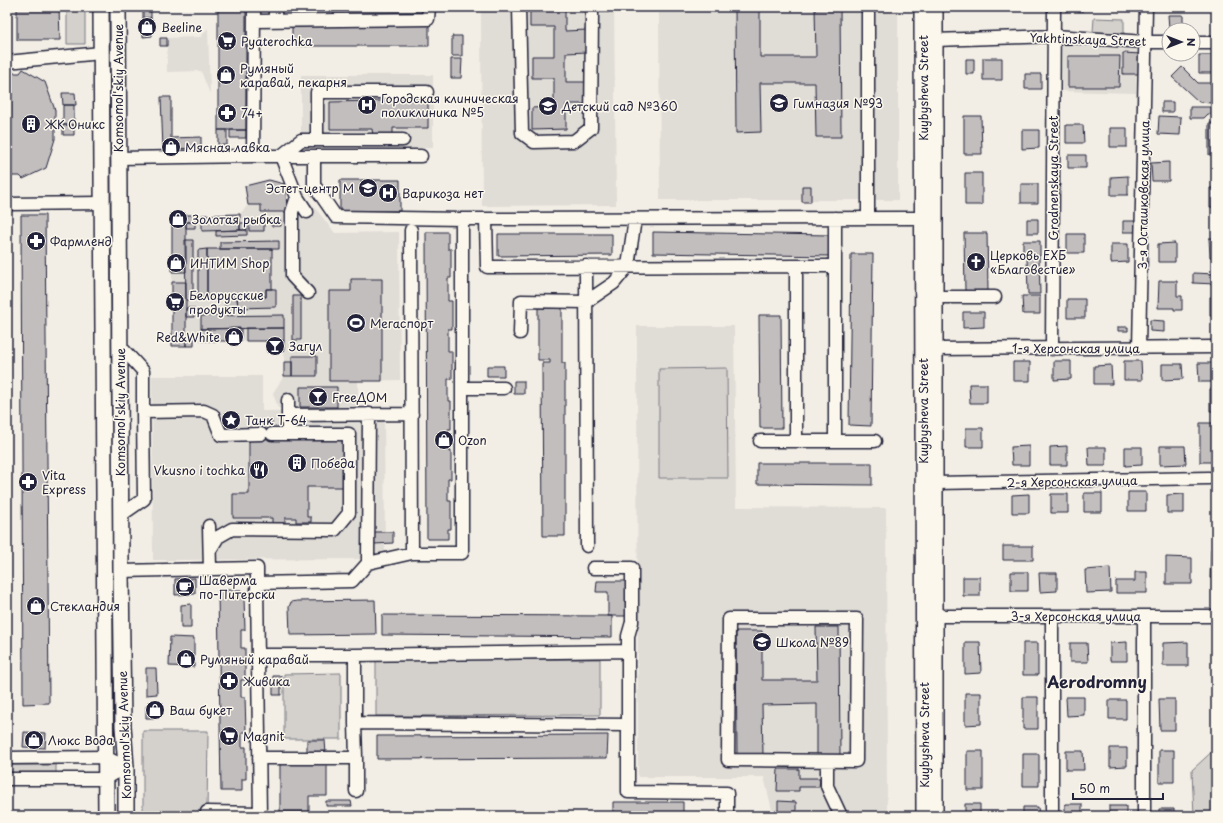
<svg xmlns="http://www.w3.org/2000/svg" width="1223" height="823" viewBox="0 0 1223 823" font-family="'Playpen Sans',sans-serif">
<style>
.built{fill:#e0dcd6}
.green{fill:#d4d1cc;stroke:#7b7a84}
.building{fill:#c2bebe;stroke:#22223b}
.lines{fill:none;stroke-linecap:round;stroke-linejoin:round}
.minor-casing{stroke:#22223b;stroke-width:15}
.major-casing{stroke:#22223b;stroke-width:18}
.minor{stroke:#fbf7ec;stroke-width:12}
.major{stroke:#fbf7ec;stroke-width:15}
.labels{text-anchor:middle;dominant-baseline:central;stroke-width:3;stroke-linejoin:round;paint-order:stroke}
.poi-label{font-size:12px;fill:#22223b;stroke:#fbf7ec;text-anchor:start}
.street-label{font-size:12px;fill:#22223b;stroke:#fbf7ec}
.district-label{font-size:16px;font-weight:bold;fill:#22223b;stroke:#fbf7ec}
</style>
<rect width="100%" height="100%" fill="#f2eee5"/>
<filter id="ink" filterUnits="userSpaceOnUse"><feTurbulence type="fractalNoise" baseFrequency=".025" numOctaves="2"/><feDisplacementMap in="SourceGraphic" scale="8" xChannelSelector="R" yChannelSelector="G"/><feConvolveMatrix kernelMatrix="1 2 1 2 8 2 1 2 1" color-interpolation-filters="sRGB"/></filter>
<g filter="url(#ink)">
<!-- built -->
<path class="built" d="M481,7h133l2,198 -134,1z
M659,7h239v193h-238z
M208,28l2,66 -9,-23 -34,1v-34l34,-1z
M1062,42l75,4 -1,47 -74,-2z
M301,75h132v73h-132z
M311,203l24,30 64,-1 1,148 -42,1v26l-80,1 -5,-15 11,-17v-35h-89l-1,5h-22v-131l68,-1 8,-9h13v7h36v4h7z
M637,326h97l2,181 150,1 1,308h-90l-1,-2h-23l-9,-37h-126z
M152,376h110v35l122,-1 1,149 -232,1z"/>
<!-- green -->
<path class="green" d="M67,7h18v37h-18z
M1094,18l30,1v14l-31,-1z
M727,368l1,110h-69v-109z
M600,659v56l-224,1v-56z
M341,673v66h-57v-65z
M143,731h65l-1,85h-64z
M1216,748v68h-22l-2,-46z
M7,765h49v8h-49z"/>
<!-- building -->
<path class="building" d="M17,7h42l1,33h-43z
M143,7h8v11h-8z
M218,7h28v123h-28z
M530,7h35v24l22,-1v22l-21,1v29h22v22h-22v25l-34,1v-22l22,-1v-29h-22v-22h22v-29h-24z
M597,7h12v5h-12z
M735,7h25v50h56l-1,-50h25l1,130h-25l-1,-54h-55l1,49 -25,1z
M1065,7h18v4h-18z
M1168,15h15v13h-14z
M143,18h8l1,18 -9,1z
M292,24h137v22h-137z
M452,36h10v20h-10z
M160,38h7v8h-7z
M1123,53l18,1v20h-18z
M1199,55h17v18h-17z
M1068,56h52l-1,31h-51z
M983,58h19v22h-19z
M451,59h11l-1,19h-10z
M966,59h8v15h-8z
M1182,67l16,16h13v20l-12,-1 -27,-25z
M23,69l22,13 10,28v29l-9,29 -23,11 -3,-3h-13v-103h13z
M1025,74h16v15h-16z
M62,93h13l1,12h-13z
M161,97h10v41l30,-1v11l-38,1z
M428,100v28h-35v8h-20l-1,-7h-42v-27z
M1162,102h11v10h-11z
M63,105h11v20h-11z
M1190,107h26v7h-8l-4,4h-14z
M964,116h17l1,38h-18z
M1159,116l22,1 -1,18 -22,-1z
M1209,123h7v32h-7z
M63,125h11v10h-11z
M1066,125h17l1,18h-18z
M1110,128h17v19h-17z
M218,130h9v15h-9z
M230,130h16v8h-16z
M1022,130h17v18l-17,1z
M1068,155h18v13h-18z
M1169,162v19h-17l-1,-18z
M965,173h17v32h-17z
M1128,176v19h-17v-18z
M269,180l15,4 2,8 1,20h-26v-7h-13l-3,-19z
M340,180h60v31h-60z
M1021,184h17v19h-17z
M802,186h9v16h-9z
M1210,188h6v19h-6z
M240,214v16l-38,1v-16z
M21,215h24l4,488 -26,1z
M172,215h14v57h-14z
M186,215h9v7h-9z
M1027,219h11v14h-11z
M271,221h10v5h-10z
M1123,221h16v11h-16z
M186,222h9v6h-9z
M249,222h15v9h-15z
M240,223h6l1,7h-7z
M240,230h7v5l-31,1v-5z
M426,232h22v17h3v29h-3v23h4v28h-4v22h4v28h-4v22h3v28h-3v22h3v28h-3v22h3v28h-3v10h-21z
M653,232l177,3v21l-177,-3z
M964,233h23l1,58 -23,1z
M498,234h114v21l-114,1z
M1067,234h17v19h-17z
M1209,238h7v19h-6z
M185,240h8v60h-7z
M279,241v8h-59v-7z
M1023,241h17v15h-17z
M1175,243v19h-17v-18z
M1111,244h17v18l-17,1z
M207,249h65v40h-6v8h-59z
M207,249v48h-9v-47z
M851,254h22l-2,172 -22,-1z
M1039,257l1,37h-12l-1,-36z
M1193,273l23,1v10l-23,-1z
M351,279h31v102h-53v-90h22z
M1159,281h18v15h5v14h-8v-2h-16z
M172,282h14v64h-14z
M266,289h10v18l-38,1 -1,-11h29z
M293,296h8v44h-8z
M1022,296h18v18h-17z
M225,297h12l1,11h-13z
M1210,297h6v19h-6z
M1067,299h18v19h-18z
M186,308h8v9h-8z
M538,308h24v55h3v173h-22l-1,-173h8v-3h-12z
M963,312h21v15l-21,1z
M284,315v13l-83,1v-13z
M759,315h22l1,113h-22z
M1150,320l14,1v11l-14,-1z
M1118,327h10v4h-10z
M241,328v13h-40v-12z
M246,328h38v13h-38z
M186,337h8v9h-8z
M266,341h18v10l-17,1z
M292,356h25v20h-25z
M1054,361h17v18l-17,1z
M1124,361h17l1,19h-18z
M284,362h8v14h-8z
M1013,362h17v19h-17z
M1198,363h18v19h-17z
M1162,364h20l1,15 -21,1z
M1111,365l1,19h-18v-18z
M487,366h17v10h-17z
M514,381h10v13h-10z
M969,384h18v19h-17z
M300,387h37v20h-37z
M1210,389h6v22h-6z
M261,420h11v20h73v47h-38v30h4v5h-15v-4h-11v6h-13v-6h-39v-24h16v-54h12z
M1200,423h16v39h-16z
M966,428h17v19h-17z
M1029,446v19h-17l-1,-18z
M1067,446v19h-17v-18z
M1160,446h25l1,18 -26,1z
M1088,447h18v19h-17z
M1125,447h17v18l-17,1z
M757,463h115v22l-115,-1z
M1128,492h18v19h-18z
M1084,493h18v19h-18z
M1029,494v19h-17v-18z
M1051,494h17v19h-17z
M1184,494v19h-17v-18z
M374,532h19v11l-19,1z
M1003,546h30v14h-30z
M1211,549h5v29h-6z
M1166,557l26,1v26h-26z
M1110,568l1,24 -25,1 -1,-23z
M1011,572h17v19h-17z
M1135,572h12v21h-31v-12h19z
M1039,573h18v18l-17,1z
M963,577h17v19h-17z
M195,578v16l-20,1v-16z
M597,581h32v35h-21v-24h-12z
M218,590h23v8h3l1,32h-4v18h4v32h-4v17h4l1,35h-4v15h4v32h-4v12h-21z
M375,600l1,34 -86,1 -1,-28 2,-5 6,-1z
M191,604v24h-10v-23z
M382,615l230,1v21l-230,-2z
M816,627h23l1,129 -23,1v-53l-55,1 1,51h-26l-1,-125h26v49h55z
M170,637l24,1v29l-25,-1z
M965,642h15l1,31 -16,1z
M1127,642v19h-17v-18z
M1188,642v24h-25v-23z
M1023,643h15v32h-15z
M1070,643h17l1,19h-18z
M146,668h10l1,26 -11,1z
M273,676h8v19h-8z
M965,693h16v31l-16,1z
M1023,697h15v32h-15z
M1066,697h18v18l-17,1z
M1159,699h16v31h-15z
M1109,700h17v19h-17z
M146,706h10v12h-10z
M24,732l22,1 -1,15 -22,-1z
M608,735l-1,23 -230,1v-23z
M307,740h18l1,14h-19z
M1110,748h17v18l-17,1z
M1159,750h15v32h-15z
M967,751h16v39h-16z
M1066,751h17l1,19h-18z
M1023,754h16v32h-16z
M280,764h47v32h-18v16h-29z
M778,769h21v9h21l-1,9h-20v4h-22z
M326,801h25l1,5h-26z
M778,801l18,1v10h-18z
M613,802h70v14h-70z
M965,804h15v12h-15z
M1065,804h17v12h-17z
M1109,806h17v10h-17z
M1023,807h15l1,9h-16z
M1159,809h15v7h-15z"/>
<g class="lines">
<defs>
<path id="minor" d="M275,7v13
M519,7l3,126 12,9 40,-1 17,-13 1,-114 -1,-7
M868,7v211
M254,21l174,-2 1,-12
M935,40l119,-4 92,6h23
M1193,43h23
M7,62l94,-9
M317,140v-48h110
M253,156h168
M314,156v29l22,32 126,2
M118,158l135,-2 1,-149
M297,197l-5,15v64l16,17
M7,204l95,-1
M307,212l-10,-15 -16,-41 20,-16h102
M835,218v223
M486,219l1,48 309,-1v175
M411,230l1,323h50v-334l461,-1
M586,266l1,280
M796,266h39
M935,297h60
M520,333l1,-32 65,1 28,-19 14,-17 7,-47
M120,346l23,25v41l61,-1 9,4 8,20 40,-1
M1139,348l7,-341
M935,349l281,-2
M1052,349l2,-342
M462,388h42
M288,400v15
M288,434v-19l124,-1
M760,441h115
M935,483l274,-5
M121,515l23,-16 -1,-87
M209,526l1,43
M210,550l8,-13 14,-8 103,1 14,-17v-79h-77
M368,563l44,-10
M593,568h39v54l-4,14v156l99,1v23
M121,571l136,-3v15
M935,616h281
M729,619h128l-1,142 -128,-1z
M258,655h97
M628,725l-273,-2v-68l273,-4
M7,758l98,-1 21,10
M259,758h97l-1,-35
M356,758v33
M827,761v25l14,30
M7,779h98l21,-12
M207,812l53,1
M260,816l-3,-233 95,-2 16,-18 1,-149
M1052,816v-200
M1144,816v-200"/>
<path id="major" d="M101,7l5,809
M118,7l3,564 2,155 3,41v49
M922,7l2,809
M935,7v809"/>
</defs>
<!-- minor casing -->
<use href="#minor" class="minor-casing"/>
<!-- major casing -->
<use href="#major" class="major-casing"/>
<!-- minor -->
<use href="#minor" class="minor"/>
<!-- major -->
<use href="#major" class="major"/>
</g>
</g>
<!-- icons -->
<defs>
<symbol id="shop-disc" viewBox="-11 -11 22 22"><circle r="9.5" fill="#22223b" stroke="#fbf7ec"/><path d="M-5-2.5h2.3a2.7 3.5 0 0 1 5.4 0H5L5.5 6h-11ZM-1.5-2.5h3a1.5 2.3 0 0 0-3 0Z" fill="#fff"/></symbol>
<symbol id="supermarket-disc" viewBox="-11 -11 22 22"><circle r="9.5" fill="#22223b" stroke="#fbf7ec"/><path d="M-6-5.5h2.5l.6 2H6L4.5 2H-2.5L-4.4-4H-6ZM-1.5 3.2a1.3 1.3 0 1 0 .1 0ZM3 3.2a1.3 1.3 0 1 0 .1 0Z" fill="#fff"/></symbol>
<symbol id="school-disc" viewBox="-11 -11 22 22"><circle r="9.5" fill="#22223b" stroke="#fbf7ec"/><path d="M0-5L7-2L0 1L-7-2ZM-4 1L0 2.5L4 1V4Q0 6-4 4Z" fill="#fff"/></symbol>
<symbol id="hospital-disc" viewBox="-11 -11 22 22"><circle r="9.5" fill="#22223b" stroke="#fbf7ec"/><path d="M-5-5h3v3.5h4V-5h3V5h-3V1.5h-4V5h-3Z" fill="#fff"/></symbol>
<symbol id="pharmacy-disc" viewBox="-11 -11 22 22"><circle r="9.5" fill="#22223b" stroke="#fbf7ec"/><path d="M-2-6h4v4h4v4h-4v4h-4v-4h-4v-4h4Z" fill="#fff"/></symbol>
<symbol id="building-disc" viewBox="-11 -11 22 22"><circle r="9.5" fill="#22223b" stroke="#fbf7ec"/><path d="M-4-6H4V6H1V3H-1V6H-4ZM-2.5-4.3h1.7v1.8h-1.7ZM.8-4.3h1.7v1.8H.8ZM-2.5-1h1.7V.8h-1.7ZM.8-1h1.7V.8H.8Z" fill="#fff"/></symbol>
<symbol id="church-disc" viewBox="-11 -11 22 22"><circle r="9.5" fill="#22223b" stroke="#fbf7ec"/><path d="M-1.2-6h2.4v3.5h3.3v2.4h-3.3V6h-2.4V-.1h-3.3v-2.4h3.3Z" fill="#fff"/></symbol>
<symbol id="stadium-disc" viewBox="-11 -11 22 22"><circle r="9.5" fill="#22223b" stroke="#fbf7ec"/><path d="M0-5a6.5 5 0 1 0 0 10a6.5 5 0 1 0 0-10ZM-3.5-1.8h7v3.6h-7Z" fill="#fff"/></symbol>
<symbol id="bar-disc" viewBox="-11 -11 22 22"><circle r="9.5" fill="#22223b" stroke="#fbf7ec"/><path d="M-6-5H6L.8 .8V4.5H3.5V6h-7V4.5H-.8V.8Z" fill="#fff"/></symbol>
<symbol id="sight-disc" viewBox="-11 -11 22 22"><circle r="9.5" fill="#22223b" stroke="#fbf7ec"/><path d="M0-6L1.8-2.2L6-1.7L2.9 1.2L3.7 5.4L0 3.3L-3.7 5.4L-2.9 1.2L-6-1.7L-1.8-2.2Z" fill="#fff"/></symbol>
<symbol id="restaurant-disc" viewBox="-11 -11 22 22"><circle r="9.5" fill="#22223b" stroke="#fbf7ec"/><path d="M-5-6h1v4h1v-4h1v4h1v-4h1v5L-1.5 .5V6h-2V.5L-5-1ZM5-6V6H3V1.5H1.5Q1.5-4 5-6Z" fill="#fff"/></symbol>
<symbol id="cafe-disc" viewBox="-11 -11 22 22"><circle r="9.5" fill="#22223b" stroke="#fbf7ec"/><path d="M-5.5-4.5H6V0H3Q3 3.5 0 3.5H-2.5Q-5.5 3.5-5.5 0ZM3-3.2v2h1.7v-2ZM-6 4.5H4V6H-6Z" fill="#fff"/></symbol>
</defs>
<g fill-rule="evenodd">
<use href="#shop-disc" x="136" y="16" width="22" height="22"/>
<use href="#supermarket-disc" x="216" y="30" width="22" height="22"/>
<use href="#shop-disc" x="215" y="64" width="22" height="22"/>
<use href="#school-disc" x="768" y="92" width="22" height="22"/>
<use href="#hospital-disc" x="356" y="94" width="22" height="22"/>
<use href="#school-disc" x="537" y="95" width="22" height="22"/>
<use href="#pharmacy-disc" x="216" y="102" width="22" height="22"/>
<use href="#building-disc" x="20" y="113" width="22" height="22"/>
<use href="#shop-disc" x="160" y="136" width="22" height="22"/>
<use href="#school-disc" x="357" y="177" width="22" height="22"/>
<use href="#hospital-disc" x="377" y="182" width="22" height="22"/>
<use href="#shop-disc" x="167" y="208" width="22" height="22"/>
<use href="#pharmacy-disc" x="25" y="230" width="22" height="22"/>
<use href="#church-disc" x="965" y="251" width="22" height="22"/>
<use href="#shop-disc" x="165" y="252" width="22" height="22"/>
<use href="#supermarket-disc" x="164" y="291" width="22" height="22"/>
<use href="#stadium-disc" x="345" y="312" width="22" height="22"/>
<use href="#shop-disc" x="223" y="326" width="22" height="22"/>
<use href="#bar-disc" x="264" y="335" width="22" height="22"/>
<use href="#bar-disc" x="307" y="386" width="22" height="22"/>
<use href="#sight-disc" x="220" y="409" width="22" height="22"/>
<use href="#shop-disc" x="433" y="429" width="22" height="22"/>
<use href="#building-disc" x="286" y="452" width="22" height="22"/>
<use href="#restaurant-disc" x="248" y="459" width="22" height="22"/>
<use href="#pharmacy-disc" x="17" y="471" width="22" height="22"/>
<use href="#cafe-disc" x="174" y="576" width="22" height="22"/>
<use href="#shop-disc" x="25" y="595" width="22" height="22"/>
<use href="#school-disc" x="751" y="631" width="22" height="22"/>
<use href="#shop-disc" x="175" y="648" width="22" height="22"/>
<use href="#pharmacy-disc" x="218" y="670" width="22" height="22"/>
<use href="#shop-disc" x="144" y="699" width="22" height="22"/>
<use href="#supermarket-disc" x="218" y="725" width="22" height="22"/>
<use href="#shop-disc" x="23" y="729" width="22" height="22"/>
</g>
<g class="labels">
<!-- poi labels -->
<g class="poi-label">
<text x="161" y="27">Beeline</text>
<text x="241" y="41">Pyaterochka</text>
<text x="240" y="68">Румяный<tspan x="240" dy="14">каравай, пекарня</tspan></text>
<text x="381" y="98">Городская клиническая<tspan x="381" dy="14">поликлиника №5</tspan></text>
<text x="793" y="103">Гимназия №93</text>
<text x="562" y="106">Детский сад №360</text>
<text x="241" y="113">74+</text>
<text x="45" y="124">ЖК Оникс</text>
<text x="185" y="147">Мясная лавка</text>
<text x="354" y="188" text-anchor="end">Эстет-центр М</text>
<text x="402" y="193">Варикоза нет</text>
<text x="192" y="219">Золотая рыбка</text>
<text x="50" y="241">Фармленд</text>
<text x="990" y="255">Церковь ЕХБ<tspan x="990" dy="14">«Благовестие»</tspan></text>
<text x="190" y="263">ИНТИМ Shop</text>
<text x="189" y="295">Белорусские<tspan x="189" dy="14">продукты</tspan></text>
<text x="370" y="323">Мегаспорт</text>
<text x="220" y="337" text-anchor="end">Red&amp;White</text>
<text x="289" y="346">Загул</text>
<text x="332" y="397">FreeДОМ</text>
<text x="245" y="420">Танк Т-64</text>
<text x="458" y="440">Ozon</text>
<text x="311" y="463">Победа</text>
<text x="245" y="470" text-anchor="end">Vkusno i tochka</text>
<text x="42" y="475">Vita<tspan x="42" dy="14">Express</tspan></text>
<text x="199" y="580">Шаверма<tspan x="199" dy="14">по-Питерски</tspan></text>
<text x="50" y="606">Стекландия</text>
<text x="776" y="642">Школа №89</text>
<text x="200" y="659">Румяный каравай</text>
<text x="243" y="681">Живика</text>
<text x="169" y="710">Ваш букет</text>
<text x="243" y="736">Magnit</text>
<text x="48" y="740">Люкс Вода</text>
</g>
<!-- street labels -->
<g class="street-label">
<text transform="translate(1088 39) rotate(2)">Yakhtinskaya Street</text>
<text transform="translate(118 88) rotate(-90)">Komsomol'skiy Avenue</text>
<text transform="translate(923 88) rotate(-90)">Kuybysheva Street</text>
<text transform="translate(1053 178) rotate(-90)">Grodnenskaya Street</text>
<text transform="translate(1143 195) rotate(-89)">3-я Осташковская улица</text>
<text x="1076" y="348">1-я Херсонская улица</text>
<text transform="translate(923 411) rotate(-90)">Kuybysheva Street</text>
<text transform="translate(120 412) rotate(-90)">Komsomol'skiy Avenue</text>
<text transform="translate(1072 481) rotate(-1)">2-я Херсонская улица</text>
<text x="1076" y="616">3-я Херсонская улица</text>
<text transform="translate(124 735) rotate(-92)">Komsomol'skiy Avenue</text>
<text transform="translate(924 735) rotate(-90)">Kuybysheva Street</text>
</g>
<!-- district labels -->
<g class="district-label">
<text x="1097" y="681">Aerodromny</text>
</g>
</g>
<!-- margin -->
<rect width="1223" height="823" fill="none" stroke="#fbf7ec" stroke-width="24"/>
<rect x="12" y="12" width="1199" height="799" fill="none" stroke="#22223b" stroke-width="1.5" filter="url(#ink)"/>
<!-- north arrow -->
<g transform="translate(1181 42) rotate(90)"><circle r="19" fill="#fbf7ec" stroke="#a4a2a5"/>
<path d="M0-3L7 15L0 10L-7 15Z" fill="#22223b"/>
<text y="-6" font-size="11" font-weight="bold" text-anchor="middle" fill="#22223b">N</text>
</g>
<!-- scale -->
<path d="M1073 793v6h90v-6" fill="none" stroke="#22223b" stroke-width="2"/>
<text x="1079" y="793" font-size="12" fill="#22223b" stroke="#fbf7ec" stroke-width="3" paint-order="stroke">50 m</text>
</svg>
